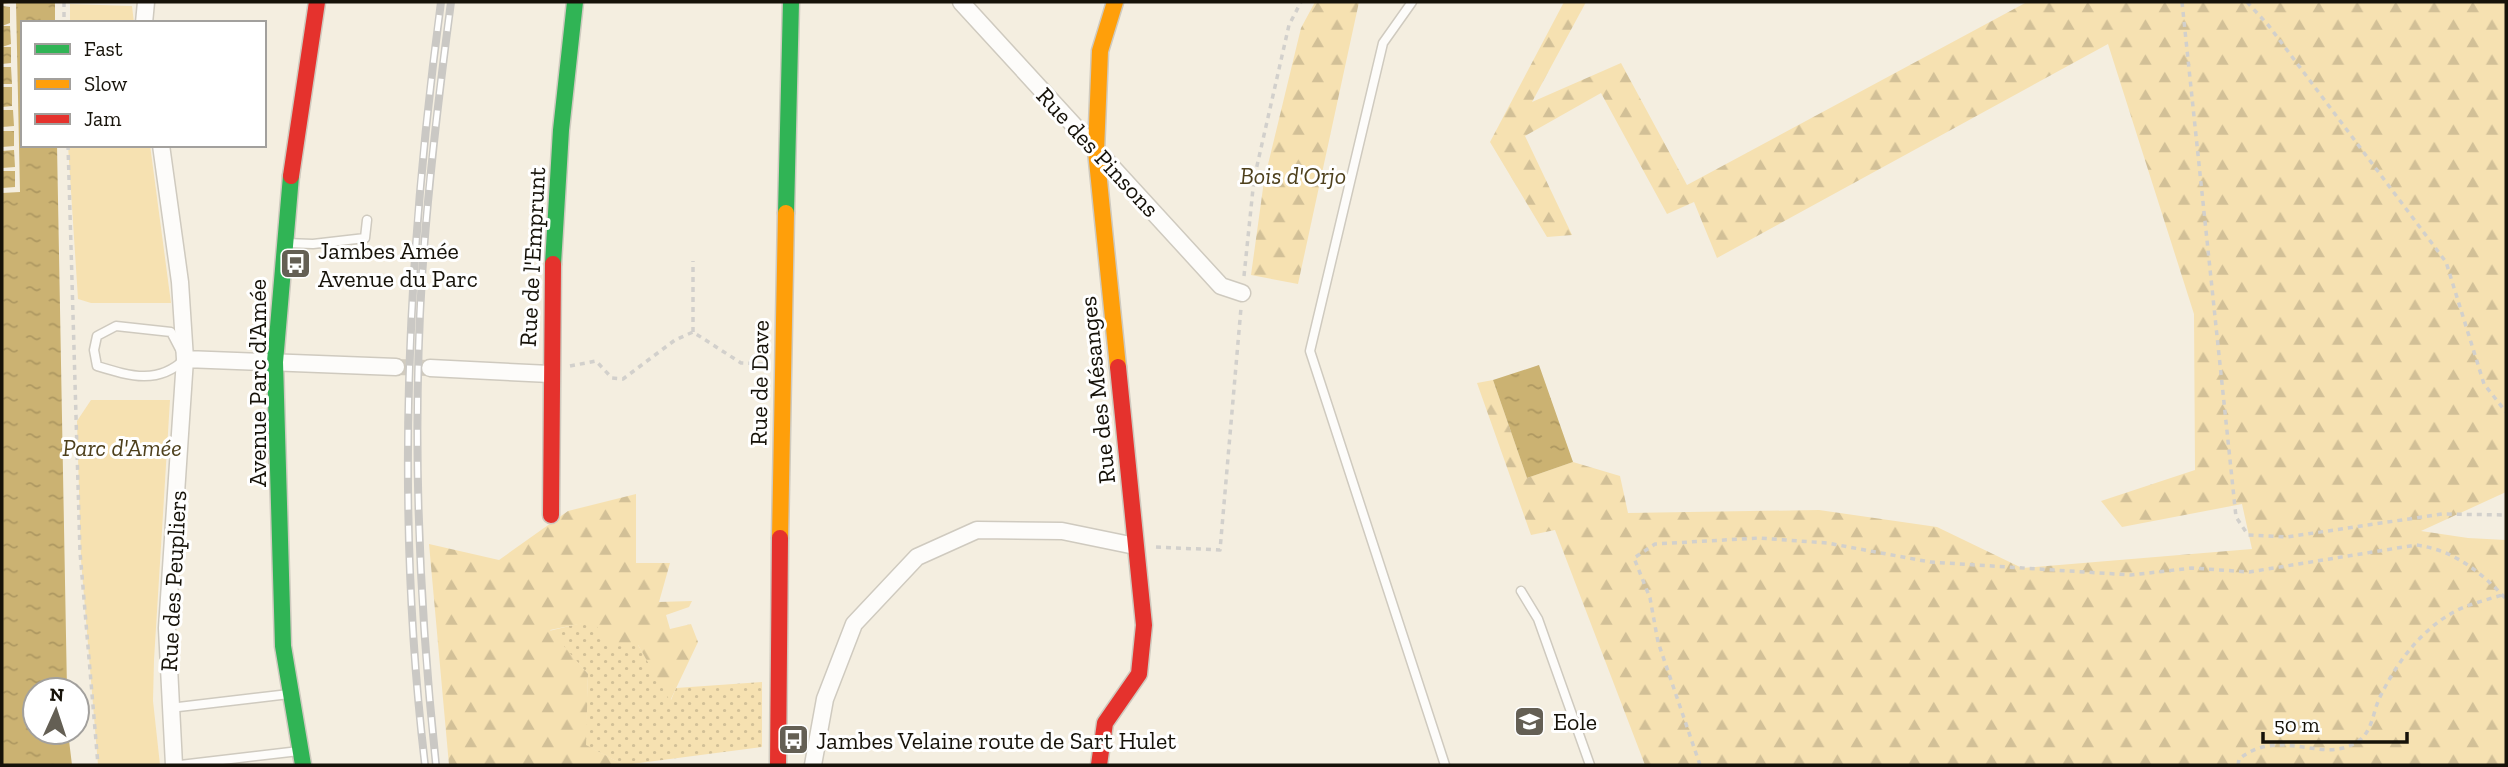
<svg xmlns="http://www.w3.org/2000/svg" width="2508" height="767" viewBox="0 0 2508 767" font-family="'Zilla Slab',serif">
<style>
.grass{fill:url(#grass-dots)}
.forest{fill:url(#forest-firs)}
.green{fill:#f6e1b1}
.water{fill:url(#water-ripples)}
.pier{fill:#f4eee0}
.lines{fill:none;stroke-linecap:round;stroke-linejoin:round}
.street-tunnel{stroke:#d3cdc0;stroke-width:16;stroke-dasharray:16 8;stroke-linecap:butt}
.lane-casing{stroke:#cfcabf;stroke-width:11}
.street-casing{stroke:#cfcabf;stroke-width:19}
.fast-casing{stroke:#cfcabf;stroke-width:19}
.slow-casing{stroke:#cfcabf;stroke-width:19}
.jam-casing{stroke:#cfcabf;stroke-width:19}
.path{stroke:#d2d0cc;stroke-width:3.5;stroke-dasharray:5 5;stroke-linecap:butt}
.lane{stroke:#fdfcfa;stroke-width:8}
.street{stroke:#fdfcfa;stroke-width:16}
.fast{stroke:#30b455;stroke-width:16}
.slow{stroke:#ff9f0a;stroke-width:16}
.jam{stroke:#e5322d;stroke-width:16}
.rail-casing{stroke:#cac8c4;stroke-width:8}
.rail{stroke:#fff;stroke-width:5;stroke-dasharray:16;stroke-linecap:butt}
.labels{text-anchor:middle;dominant-baseline:central;stroke-width:6;stroke-linejoin:round;paint-order:stroke}
.street-label{font-size:24px;fill:#161209;stroke:#fff}
.park-label{font-size:24px;font-style:italic;fill:#4e401c;stroke:#fff}
.poi-label{font-size:24px;fill:#161209;stroke:#fff;text-anchor:start}
</style>
<defs>
<pattern id="grass-dots" width="8" height="8" patternUnits="userSpaceOnUse" patternTransform="scale(1.75)"><rect width="8" height="8" fill="#f6e1b1"/><path d="M2 2h.1M6 6h.1" fill="none" stroke="#d2c097" stroke-width="1.8" stroke-linecap="round"/></pattern>
<pattern id="forest-firs" width="22" height="20" patternUnits="userSpaceOnUse" patternTransform="scale(1.75)"><rect width="22" height="20" fill="#f6e1b1"/><path d="M5 1l3.5 6h-7zM16 11l3.5 6h-7z" fill="#d2c097"/></pattern>
<pattern id="water-ripples" width="26" height="14" patternUnits="userSpaceOnUse" patternTransform="scale(1.75)"><rect width="26" height="14" fill="#cbb272"/><path d="M2 4q2-2 4 0t4 0M15 11q2-2 4 0t4 0" fill="none" stroke="#ae9861"/></pattern>
</defs>
<rect width="100%" height="100%" fill="#f4eee0"/>
<!-- grass -->
<path class="grass" d="M594,620l44,25 33,55 5,-12 86,-6v65l-138,18 -39,-20 3,-71 -39,-43z"/>
<!-- forest -->
<path class="forest" d="M1315,2h44l-61,282 -47,-9 13,-94 37,-153z
M1564,2h22l-54,100 89,-39 66,122 340,-183h479v490l-85,39 47,7 38,2v225h-861l-90,-235 -24,5 -54,-152 16,-3 34,98 46,-16 47,14 8,37 191,-3 118,17 85,41 230,-19 -10,-45 -120,23 -21,-26 94,-31 -1,-156 -86,-270 -391,214 -23,-56 -27,12 -66,-121 -76,43 47,99 -25,2 -57,-95z
M636,494v69h34l-11,39 33,-1 -3,6 -23,8 4,14 21,-5 7,18 -28,59 -32,-56 -30,2 -14,-26 -44,9 38,44 -2,71 38,20h-175l-20,-221 70,16 69,-49z"/>
<!-- green -->
<path class="green" d="M70,4l62,2 2,17h-64z
M68,145h82l21,158h-80l-13,-4z
M91,400h79l-16,260 -1,41 7,64h-62l-17,-205 -4,-139z"/>
<!-- water -->
<path class="water" d="M2,2h53v21h-32v122h34l10,545h-32v42h33l4,33h-70z
M1539,365l34,97 -46,16 -34,-98z"/>
<!-- pier -->
<path class="pier" d="M16,2l4,190 -18,1v-5l13,-1v-16h-13v-3l13,-1 -1,-17 -12,1v-4l12,-1v-15h-12v-4l12,-1 -1,-16h-11v-3l10,-1v-19h-10v-3h10l-1,-17h-9v-3l9,-1v-16h-9l9,-3 -1,-18h-8l8,-3v-16l-8,-1v-2z"/>
<g class="lines">
<!-- street-tunnel -->
<path class="street-tunnel" d="M396,367l34,1"/>
<defs>
<path id="lane" d="M1412,2l-29,41 -73,308 135,414
M286,243l27,1 52,-6 2,-18
M116,326l55,6 14,27c-27,26 -55,17 -88,7l-3,-16 3,-14z
M1521,591l17,28 52,146
M170,708l119,-14
M180,765l119,-14"/>
<path id="street" d="M961,2l260,284 21,7
M144,23l2,-21
M161,145l19,137 5,77 -18,269 7,137
M185,359l211,8
M430,368l120,6
M813,765l12,-66 29,-75 63,-67 60,-27 85,1 73,15"/>
<path id="fast" d="M291,176l-16,186 8,284 20,119
M786,213l5,-211
M553,264l8,-134 14,-128"/>
<path id="slow" d="M1115,2l-15,49 -4,100 22,216
M780,538l6,-325"/>
<path id="jam" d="M291,176l26,-174
M551,515l2,-251
M778,765l2,-227
M1099,765l6,-42 34,-49 5,-49 -26,-258"/>
</defs>
<!-- lane casing -->
<use href="#lane" class="lane-casing"/>
<!-- street casing -->
<use href="#street" class="street-casing"/>
<!-- fast casing -->
<use href="#fast" class="fast-casing"/>
<!-- slow casing -->
<use href="#slow" class="slow-casing"/>
<!-- jam casing -->
<use href="#jam" class="jam-casing"/>
<!-- path -->
<path class="path" d="M64,2v21
M2182,2l54,515 12,18 39,2 155,-23 64,1
M2247,2l22,24 177,236 38,122 22,28
M68,145l12,407 18,213
M1244,276l10,-97 35,-154 12,-23
M693,332v-71
M570,366l26,-5 16,17 11,1 52,-39 18,-8 48,31 22,1
M1156,547l64,3 21,-242
M1700,765l-42,-123 -8,-44 -16,-40 21,-14 104,-6 68,5 103,19 201,13 61,-7 57,4 167,-27c38,5 65,27 90,54
M2238,765l1,-6c43,-34 85,8 121,-19 13,-11 13,-29 20,-43 16,-33 39,-65 72,-84 14,-8 34,-13 50,-18"/>
<!-- lane -->
<use href="#lane" class="lane"/>
<!-- street -->
<use href="#street" class="street"/>
<!-- fast -->
<use href="#fast" class="fast"/>
<!-- slow -->
<use href="#slow" class="slow"/>
<!-- jam -->
<use href="#jam" class="jam"/>
<defs>
<path id="rail" d="M425,765c-30,-255 -18,-509 16,-763
M436,765c-17,-161 -24,-326 -14,-488 6,-93 17,-184 29,-275"/>
</defs>
<!-- rail casing -->
<use href="#rail" class="rail-casing"/>
<!-- rail -->
<use href="#rail" class="rail"/>
</g>
<!-- icons -->
<defs>
<symbol id="bus-square" viewBox="-11 -11 22 22"><rect x="-9" y="-9" width="18" height="18" rx="4" fill="#645f54" stroke="#fff"/><path d="M-5-6H5V4H4V6H2V4H-2V6H-4V4H-5ZM-3.5-4V0h7V-4ZM-3.5 1.2v1.5H-2V1.2ZM2 1.2v1.5H3.5V1.2Z" fill="#fff"/></symbol>
<symbol id="school-square" viewBox="-11 -11 22 22"><rect x="-9" y="-9" width="18" height="18" rx="4" fill="#645f54" stroke="#fff"/><path d="M0-5L7-2L0 1L-7-2ZM-4 1L0 2.5L4 1V4Q0 6-4 4Z" fill="#fff"/></symbol>
</defs>
<g fill-rule="evenodd">
<use href="#bus-square" x="278" y="246" width="35" height="35"/>
<use href="#school-square" x="1512" y="704" width="35" height="35"/>
<use href="#bus-square" x="776" y="722" width="35" height="35"/>
</g>
<g class="labels">
<!-- street labels -->
<g class="street-label">
<text transform="translate(1098 152) rotate(47)">Rue des Pinsons</text>
<text transform="translate(532 257) rotate(-87)">Rue de l'Emprunt</text>
<text transform="translate(257 383) rotate(-90)">Avenue Parc d'Amée</text>
<text transform="translate(759 383) rotate(-89)">Rue de Dave</text>
<text transform="translate(1097 390) rotate(-96)">Rue des Mésanges</text>
<text transform="translate(173 581) rotate(-87)">Rue des Peupliers</text>
</g>
<!-- park labels -->
<g class="park-label">
<text x="1293" y="175">Bois d'Orjo</text>
<text x="122" y="447">Parc d'Amée</text>
</g>
<!-- poi labels -->
<g class="poi-label">
<text x="318" y="250">Jambes Amée<tspan x="318" dy="28">Avenue du Parc</tspan></text>
<text x="1553" y="721">Eole</text>
<text x="816" y="740">Jambes Velaine route de Sart Hulet</text>
</g>
</g>
<!-- border -->
<rect width="2508" height="767" fill="none" stroke="#161209" stroke-width="7"/>
<!-- legend -->
<rect x="21" y="21" width="245" height="126" fill="#ffffff" stroke="#a2a09d" stroke-width="2"/>
<rect x="35" y="44" width="35" height="10" fill="#30b455" stroke="#a2a09d" stroke-width="2"/>
<text x="84" y="56" font-size="21" fill="#161209">Fast</text>
<rect x="35" y="79" width="35" height="10" fill="#ff9f0a" stroke="#a2a09d" stroke-width="2"/>
<text x="84" y="91" font-size="21" fill="#161209">Slow</text>
<rect x="35" y="114" width="35" height="10" fill="#e5322d" stroke="#a2a09d" stroke-width="2"/>
<text x="84" y="126" font-size="21" fill="#161209">Jam</text>
<!-- north arrow -->
<g transform="translate(56 711) rotate(3)"><circle r="33" fill="#ffffff" stroke="#a2a09d" stroke-width="2"/>
<path d="M0-5L12 26L0 18L-12 26Z" fill="#645f54"/>
<text y="-10" font-size="19" font-weight="bold" text-anchor="middle" fill="#161209">N</text>
</g>
<!-- scale -->
<path d="M2263 732v10h144v-10" fill="none" stroke="#161209" stroke-width="3.5"/>
<text x="2274" y="732" font-size="21" fill="#161209" stroke="#ffffff" stroke-width="5" paint-order="stroke">50 m</text>
</svg>
